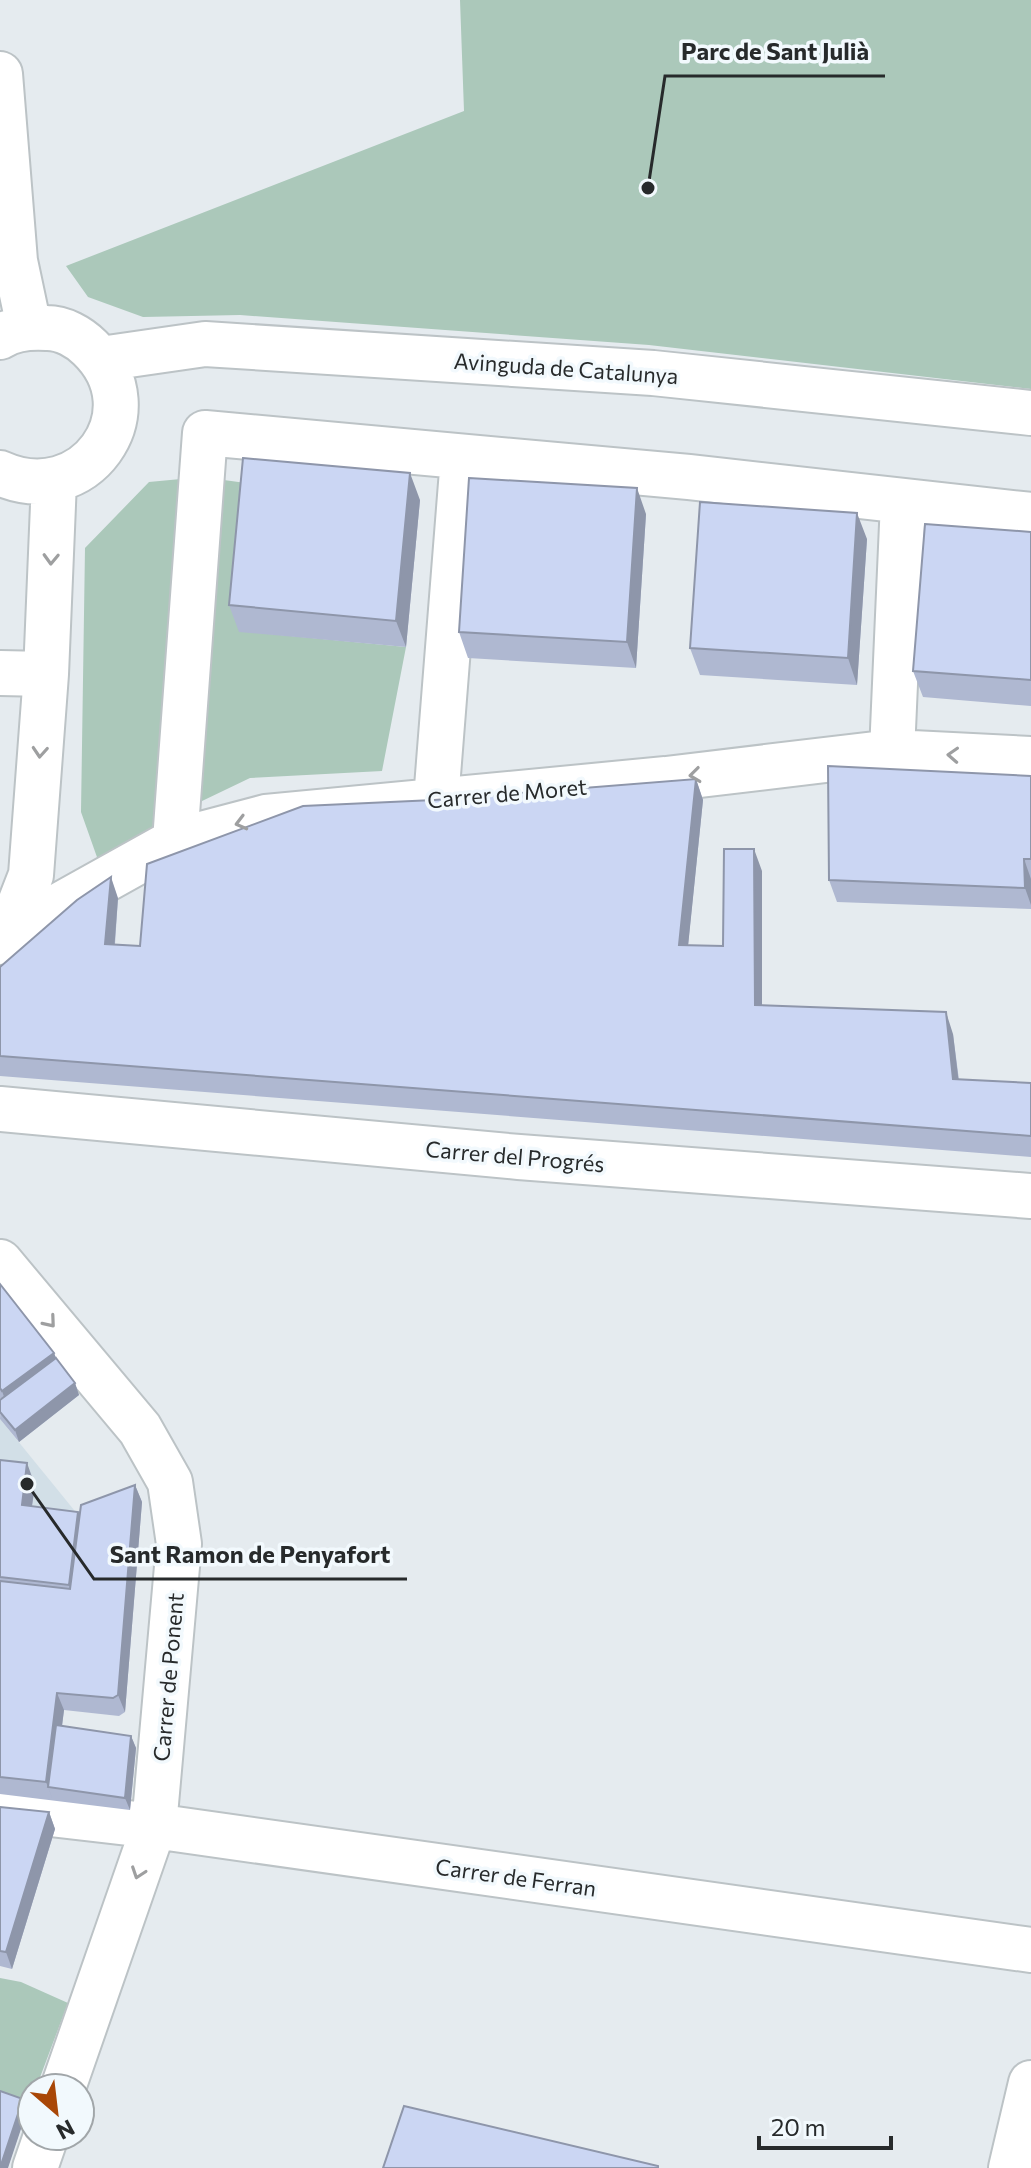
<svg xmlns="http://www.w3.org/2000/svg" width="1031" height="2168" viewBox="0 0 1031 2168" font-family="Commissioner,sans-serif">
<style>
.built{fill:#d2dfe7}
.green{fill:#abc8ba}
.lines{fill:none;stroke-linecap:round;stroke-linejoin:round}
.minor-casing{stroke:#bcc3c6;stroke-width:48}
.minor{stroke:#fff;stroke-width:44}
.wall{fill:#afb8d1}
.shaded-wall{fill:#8e96aa}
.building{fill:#cbd6f3;stroke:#8e96aa;stroke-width:2}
.oneway{stroke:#9e9fa0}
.labels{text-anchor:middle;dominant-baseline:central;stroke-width:7;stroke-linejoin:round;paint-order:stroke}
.street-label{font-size:22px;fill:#272a2b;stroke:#f2f9fd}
.leader{fill:none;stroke:#272a2b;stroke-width:3}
.callout-dot{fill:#272a2b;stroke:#f2f9fd;stroke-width:3}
.callout-label{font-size:24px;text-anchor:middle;font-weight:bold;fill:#272a2b;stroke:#f2f9fd;stroke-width:7;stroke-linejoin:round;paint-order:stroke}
</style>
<rect width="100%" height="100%" fill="#e5ebef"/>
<!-- built -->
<path class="built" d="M0,1419l87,107 -87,71z"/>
<!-- green -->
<path class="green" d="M460,0h571v389l-382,-44 -409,-30 -97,2 -55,-20 -22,-31 398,-155z
M202,477l51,7 -14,147 167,16 -24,124 -132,7 -73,35 -79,47 -17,-48 4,-264 64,-66z
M0,1978l21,4 47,21 -32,85h-4l-5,23 -27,-9z"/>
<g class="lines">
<defs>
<path id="minor" d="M0,74l15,187 14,66
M0,337c14,-9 31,-10 47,-9 16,0 32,9 43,20 66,64 -6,163 -90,125
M101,359l104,-15 448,29 378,40
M0,673l46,1
M892,752l11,-250
M436,800l27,-342
M175,841l30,-408 484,44 342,38
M8,934l167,-93 91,-24 400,-38 226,-27 139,7
M0,942l8,-8 23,-59 15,-201 8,-193
M0,1109l519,48 512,39
M0,1262l140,167 30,53 9,62 -25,282 -91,262
M0,1808l154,18 877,124
M35,2168l11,-32
M1011,2168l20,-85"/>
</defs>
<!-- minor casing -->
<use href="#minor" class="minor-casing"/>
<!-- minor -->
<use href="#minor" class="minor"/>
</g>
<!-- wall -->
<path class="wall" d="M420,500l-14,147 -167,-15 -10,-27z
M646,514l-10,154 -168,-10 -9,-26z
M1031,532v174l-108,-9 -10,-26z
M867,539l-10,146 -157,-10 -10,-27z
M1031,776v133l-194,-7 -8,-22z
M696,779l7,21 -15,145 35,1 39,-75v134l191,29 6,46 72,3v74l-1031,-81v-109l118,-69 -3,46 25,2 294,-146z
M0,1284l54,69 2,5 19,25 4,12 -60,47 -19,-23 1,-20 -1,-1z
M0,1460l35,25 -3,21 46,6 2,3 55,-30 7,17 -17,210 -6,4 -55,-6 -2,16 69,10 5,12 -6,62 -130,-16z
M0,1807l49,5 6,17 -43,140 -12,-3z"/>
<!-- shaded-wall -->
<path class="shaded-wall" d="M410,473l10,27 -14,147 -10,-26z
M637,488l9,26 -10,154 -9,-26z
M857,513l10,26 -10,146 -9,-27z
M696,779l7,21 -17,166 -7,-21z
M754,849l8,22v155l-7,-21z
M1024,859l7,20v26l-6,-17z
M111,877l7,21 -5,67 -8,-21z
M946,1012l7,22 8,67 -8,-22z
M54,1353l7,17 -53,38 -6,-17z
M75,1383l4,12 -60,47 -4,-12z
M27,1463l8,22 -6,41 -7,-21z
M135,1485l7,17 -17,210 -7,-17z
M78,1512l8,21 -9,73 -8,-21z
M57,1693l7,17 -10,78 -6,-1 5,13 -7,-18z
M131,1736l5,12 -6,62 -5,-12z
M49,1812l6,17 -43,140 -6,-17z
M23,2099l4,12 -19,57h-8z"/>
<!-- building -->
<path class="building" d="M243,458l167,15 -14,148 -167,-16z
M469,478l168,10 -10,154 -168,-10z
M700,502l157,11 -9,145 -158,-10z
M925,524l106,8v148l-118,-9z
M828,766l203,10v83h-7l1,29 -196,-8z
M696,779l-17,166 44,1 1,-97h30l1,156 191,7 7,67 78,4v53l-1031,-80v-89l77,-67 34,-23 -6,67 35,2 7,-82 156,-58 131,-6z
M0,1284l54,69 -52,38 -2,-3z
M56,1358l19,25 -60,47 -15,-18v-12z
M0,1460l27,3 -5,42 56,7 -9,73 -69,-8z
M135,1485l-17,210 -5,3 -56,-5 -11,89 -46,-5v-196l70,8 11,-84z
M56,1725l75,11 -6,62 -77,-11z
M0,1807l49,5 -43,140 -6,-1z
M0,2091l23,8 -23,69z
M404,2106l254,60v2h-275z"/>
<!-- one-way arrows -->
<defs><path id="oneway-chevron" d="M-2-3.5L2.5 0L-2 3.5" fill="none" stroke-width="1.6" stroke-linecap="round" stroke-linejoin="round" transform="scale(2)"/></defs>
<g class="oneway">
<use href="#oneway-chevron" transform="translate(51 559) rotate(92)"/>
<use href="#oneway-chevron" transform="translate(40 752) rotate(94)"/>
<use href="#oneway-chevron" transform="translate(953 755) rotate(-177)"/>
<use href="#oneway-chevron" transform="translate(695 775) rotate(173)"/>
<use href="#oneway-chevron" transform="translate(241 823) rotate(165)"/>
<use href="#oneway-chevron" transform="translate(50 1322) rotate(50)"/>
<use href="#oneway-chevron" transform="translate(138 1873) rotate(109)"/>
</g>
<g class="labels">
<!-- street labels -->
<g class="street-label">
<text transform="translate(566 368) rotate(4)">Avinguda de Catalunya</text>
<text transform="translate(507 793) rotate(-5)">Carrer de Moret</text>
<text transform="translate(515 1156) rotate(5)">Carrer del Progrés</text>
<text transform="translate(168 1677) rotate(-85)">Carrer de Ponent</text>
<text transform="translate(516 1877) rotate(8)">Carrer de Ferran</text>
</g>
</g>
<!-- callouts -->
<path class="leader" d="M648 188L665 76H885M27 1484L94 1579H407"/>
<g class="callout-dot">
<circle cx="648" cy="188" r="8"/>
<circle cx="27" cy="1484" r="8"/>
</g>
<g class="callout-label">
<text x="775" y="60">Parc de Sant Julià</text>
<text x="250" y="1563">Sant Ramon de Penyafort</text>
</g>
<!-- north arrow -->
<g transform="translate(56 2112) rotate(152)"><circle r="38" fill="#f2f9fd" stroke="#a1a6a9" stroke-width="2"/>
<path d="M0-6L14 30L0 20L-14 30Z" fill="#a94707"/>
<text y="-12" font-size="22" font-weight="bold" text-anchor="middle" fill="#272a2b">N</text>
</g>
<!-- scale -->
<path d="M759 2136v12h132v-12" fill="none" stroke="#272a2b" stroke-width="4"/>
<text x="771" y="2136" font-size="24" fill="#272a2b" stroke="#f2f9fd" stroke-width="6" paint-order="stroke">20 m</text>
</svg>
